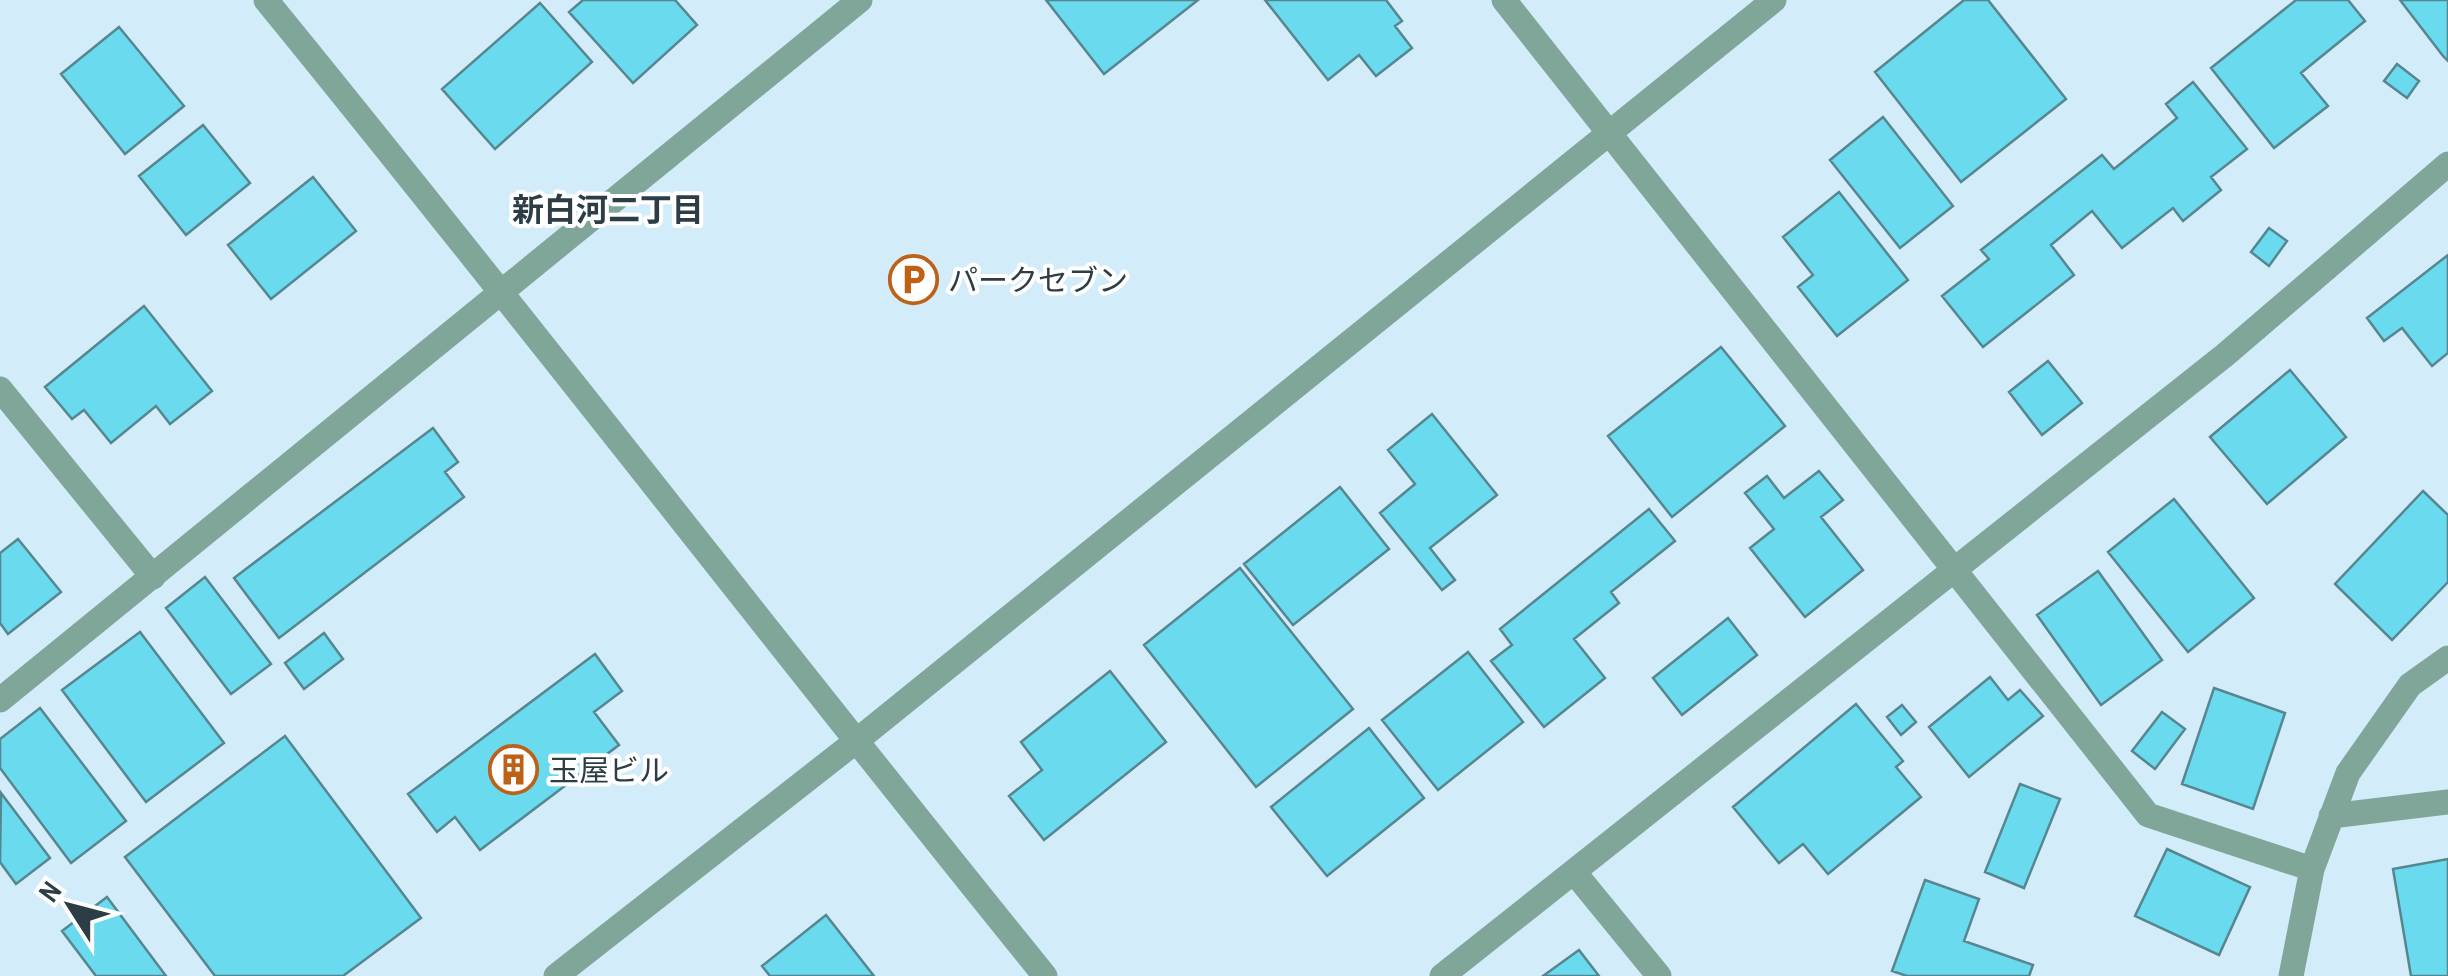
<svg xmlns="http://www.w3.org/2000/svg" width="2448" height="976" viewBox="0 0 2448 976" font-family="'Archivo Narrow','Noto Sans JP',sans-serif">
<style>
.building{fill:#6adaef;stroke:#56868f;stroke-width:2.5}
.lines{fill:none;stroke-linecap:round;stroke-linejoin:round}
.minor{stroke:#7fa699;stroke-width:25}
.labels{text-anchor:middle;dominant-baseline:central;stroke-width:8;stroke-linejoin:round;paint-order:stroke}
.poi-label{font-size:30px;fill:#2c3d45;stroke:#fff;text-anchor:start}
.neighbourhood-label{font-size:32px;font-weight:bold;fill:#2c3d45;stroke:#fff}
</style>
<rect width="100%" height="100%" fill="#d3ecfa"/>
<!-- building -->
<path class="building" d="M583,0h92l22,25 -64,58 -64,-71z
M1046,0h152l-94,74z
M1265,0h121l16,21 -7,5 17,22 -36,28 -17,-21 -31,25z
M1964,0h24l78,99 -105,83 -86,-110z
M2296,0h52l17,21 -64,52 27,33 -54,42 -63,-80z
M2400,0h48v61l-5,-5z
M540,3l52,59 -97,87 -53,-60z
M119,27l65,79 -59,48 -64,-80z
M2397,64l22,17 -12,17 -23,-17z
M2193,82l54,67 -36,28 10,13 -38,31 -10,-13 -51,40 -30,-37 -41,34 23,30 -91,72 -41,-51 47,-37 -8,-9 121,-95 12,14 63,-51 -11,-14z
M1883,117l70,89 -53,42 -70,-88z
M203,125l47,58 -64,52 -47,-59z
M313,177l43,54 -85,68 -43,-54z
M1839,192l69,88 -71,56 -39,-49 15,-12 -30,-38z
M2269,228l18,13 -18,25 -18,-14z
M2448,255v98l-16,13 -30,-38 -18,13 -17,-23z
M144,306l68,85 -42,33 -14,-18 -45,37 -27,-33 -12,9 -27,-32z
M1721,347l64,79 -113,91 -64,-81z
M2048,361l34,42 -40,32 -33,-43z
M2290,370l56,67 -79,67 -57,-67z
M1432,414l65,81 -67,53 25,32 -13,10 -62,-77 35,-29 -27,-34z
M433,428l25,34 -13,10 19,25 -185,141 -45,-60z
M1819,471l24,29 -22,17 42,53 -58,47 -55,-69 24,-19 -29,-36 22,-17 17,22z
M1340,487l49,62 -96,76 -49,-61z
M2423,491l25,24v67l-56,58 -57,-56z
M2174,499l80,99 -66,54 -80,-100z
M1649,509l26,32 -64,51 8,11 -45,36 31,39 -61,49 -53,-66 21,-16 -12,-16z
M18,539l43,53 -53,42 -8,-11v-70z
M1240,568l113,141 -97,78 -112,-142z
M2098,571l64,89 -61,45 -64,-90z
M205,577l66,87 -40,30 -65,-86z
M1728,618l29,37 -75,60 -29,-37z
M140,632l84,111 -78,59 -84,-112z
M324,633l19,26 -39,30 -19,-26z
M1468,652l55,70 -85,68 -56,-70z
M595,654l27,37 -28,21 25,33 -139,105 -25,-33 -18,15 -29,-38z
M1110,671l56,71 -122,98 -35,-44 33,-26 -21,-28z
M1990,677l18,23 12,-10 23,26 -74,61 -40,-50z
M2214,688l71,25 -32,96 -71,-25z
M1856,704l47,57 -7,6 25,30 -93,77 -25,-30 -24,19 -46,-56z
M1902,705l14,17 -15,13 -14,-18z
M40,708l86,113 -55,42 -71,-95v-29z
M2162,712l23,17 -30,40 -23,-18z
M1369,728l55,70 -97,78 -56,-69z
M285,736l136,182 -78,58h-128l-90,-119z
M2020,784l40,15 -36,89 -39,-16z
M1,793l49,65 -34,26 -16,-22z
M2167,849l83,38 -31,68 -84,-39z
M2448,859v117h-37l-18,-107z
M1925,880l54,19 -15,42 69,24 -4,11h-122l-15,-5z
M107,897l59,79h-70l-34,-45z
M826,915l48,61h-104l-8,-10z
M1579,950l20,26h-56z"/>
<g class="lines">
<!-- minor -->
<path class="minor" d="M266,0c263,322 517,653 779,976
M1504,0l644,815 164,54
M0,389l153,188
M0,700l860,-700
M2331,816l117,-14
M1574,872l85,104
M556,976l299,-234 919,-742
M1442,976l783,-621 223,-191
M2291,976l21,-107 36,-96 62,-88 38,-27"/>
</g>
<!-- icons -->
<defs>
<symbol id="parking-ring" viewBox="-11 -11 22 22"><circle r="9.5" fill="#fff" stroke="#be6016" stroke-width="1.5"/><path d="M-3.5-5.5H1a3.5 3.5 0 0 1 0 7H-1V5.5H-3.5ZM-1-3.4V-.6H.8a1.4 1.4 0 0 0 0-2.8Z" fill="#be6016"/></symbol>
<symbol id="building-ring" viewBox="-11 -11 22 22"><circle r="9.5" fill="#fff" stroke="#be6016" stroke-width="1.5"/><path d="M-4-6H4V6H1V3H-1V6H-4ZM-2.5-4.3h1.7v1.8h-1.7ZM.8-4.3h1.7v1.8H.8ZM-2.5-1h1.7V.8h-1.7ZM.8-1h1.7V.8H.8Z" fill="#be6016"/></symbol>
</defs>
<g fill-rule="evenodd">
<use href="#parking-ring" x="886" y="252" width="55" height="55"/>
<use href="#building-ring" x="486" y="742" width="55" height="55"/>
</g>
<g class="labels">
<!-- poi labels -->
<g class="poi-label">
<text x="948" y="280">パークセブン</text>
<text x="549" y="770">玉屋ビル</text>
</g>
<!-- neighbourhood labels -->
<g class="neighbourhood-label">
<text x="608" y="209">新白河二丁目</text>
</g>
</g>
<!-- north arrow -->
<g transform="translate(70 906) rotate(306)" stroke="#ffffff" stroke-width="8" paint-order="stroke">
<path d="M0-8L18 38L0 25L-18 38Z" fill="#2c3d45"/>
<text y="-15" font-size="28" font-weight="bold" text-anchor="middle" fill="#2c3d45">N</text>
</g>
</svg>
